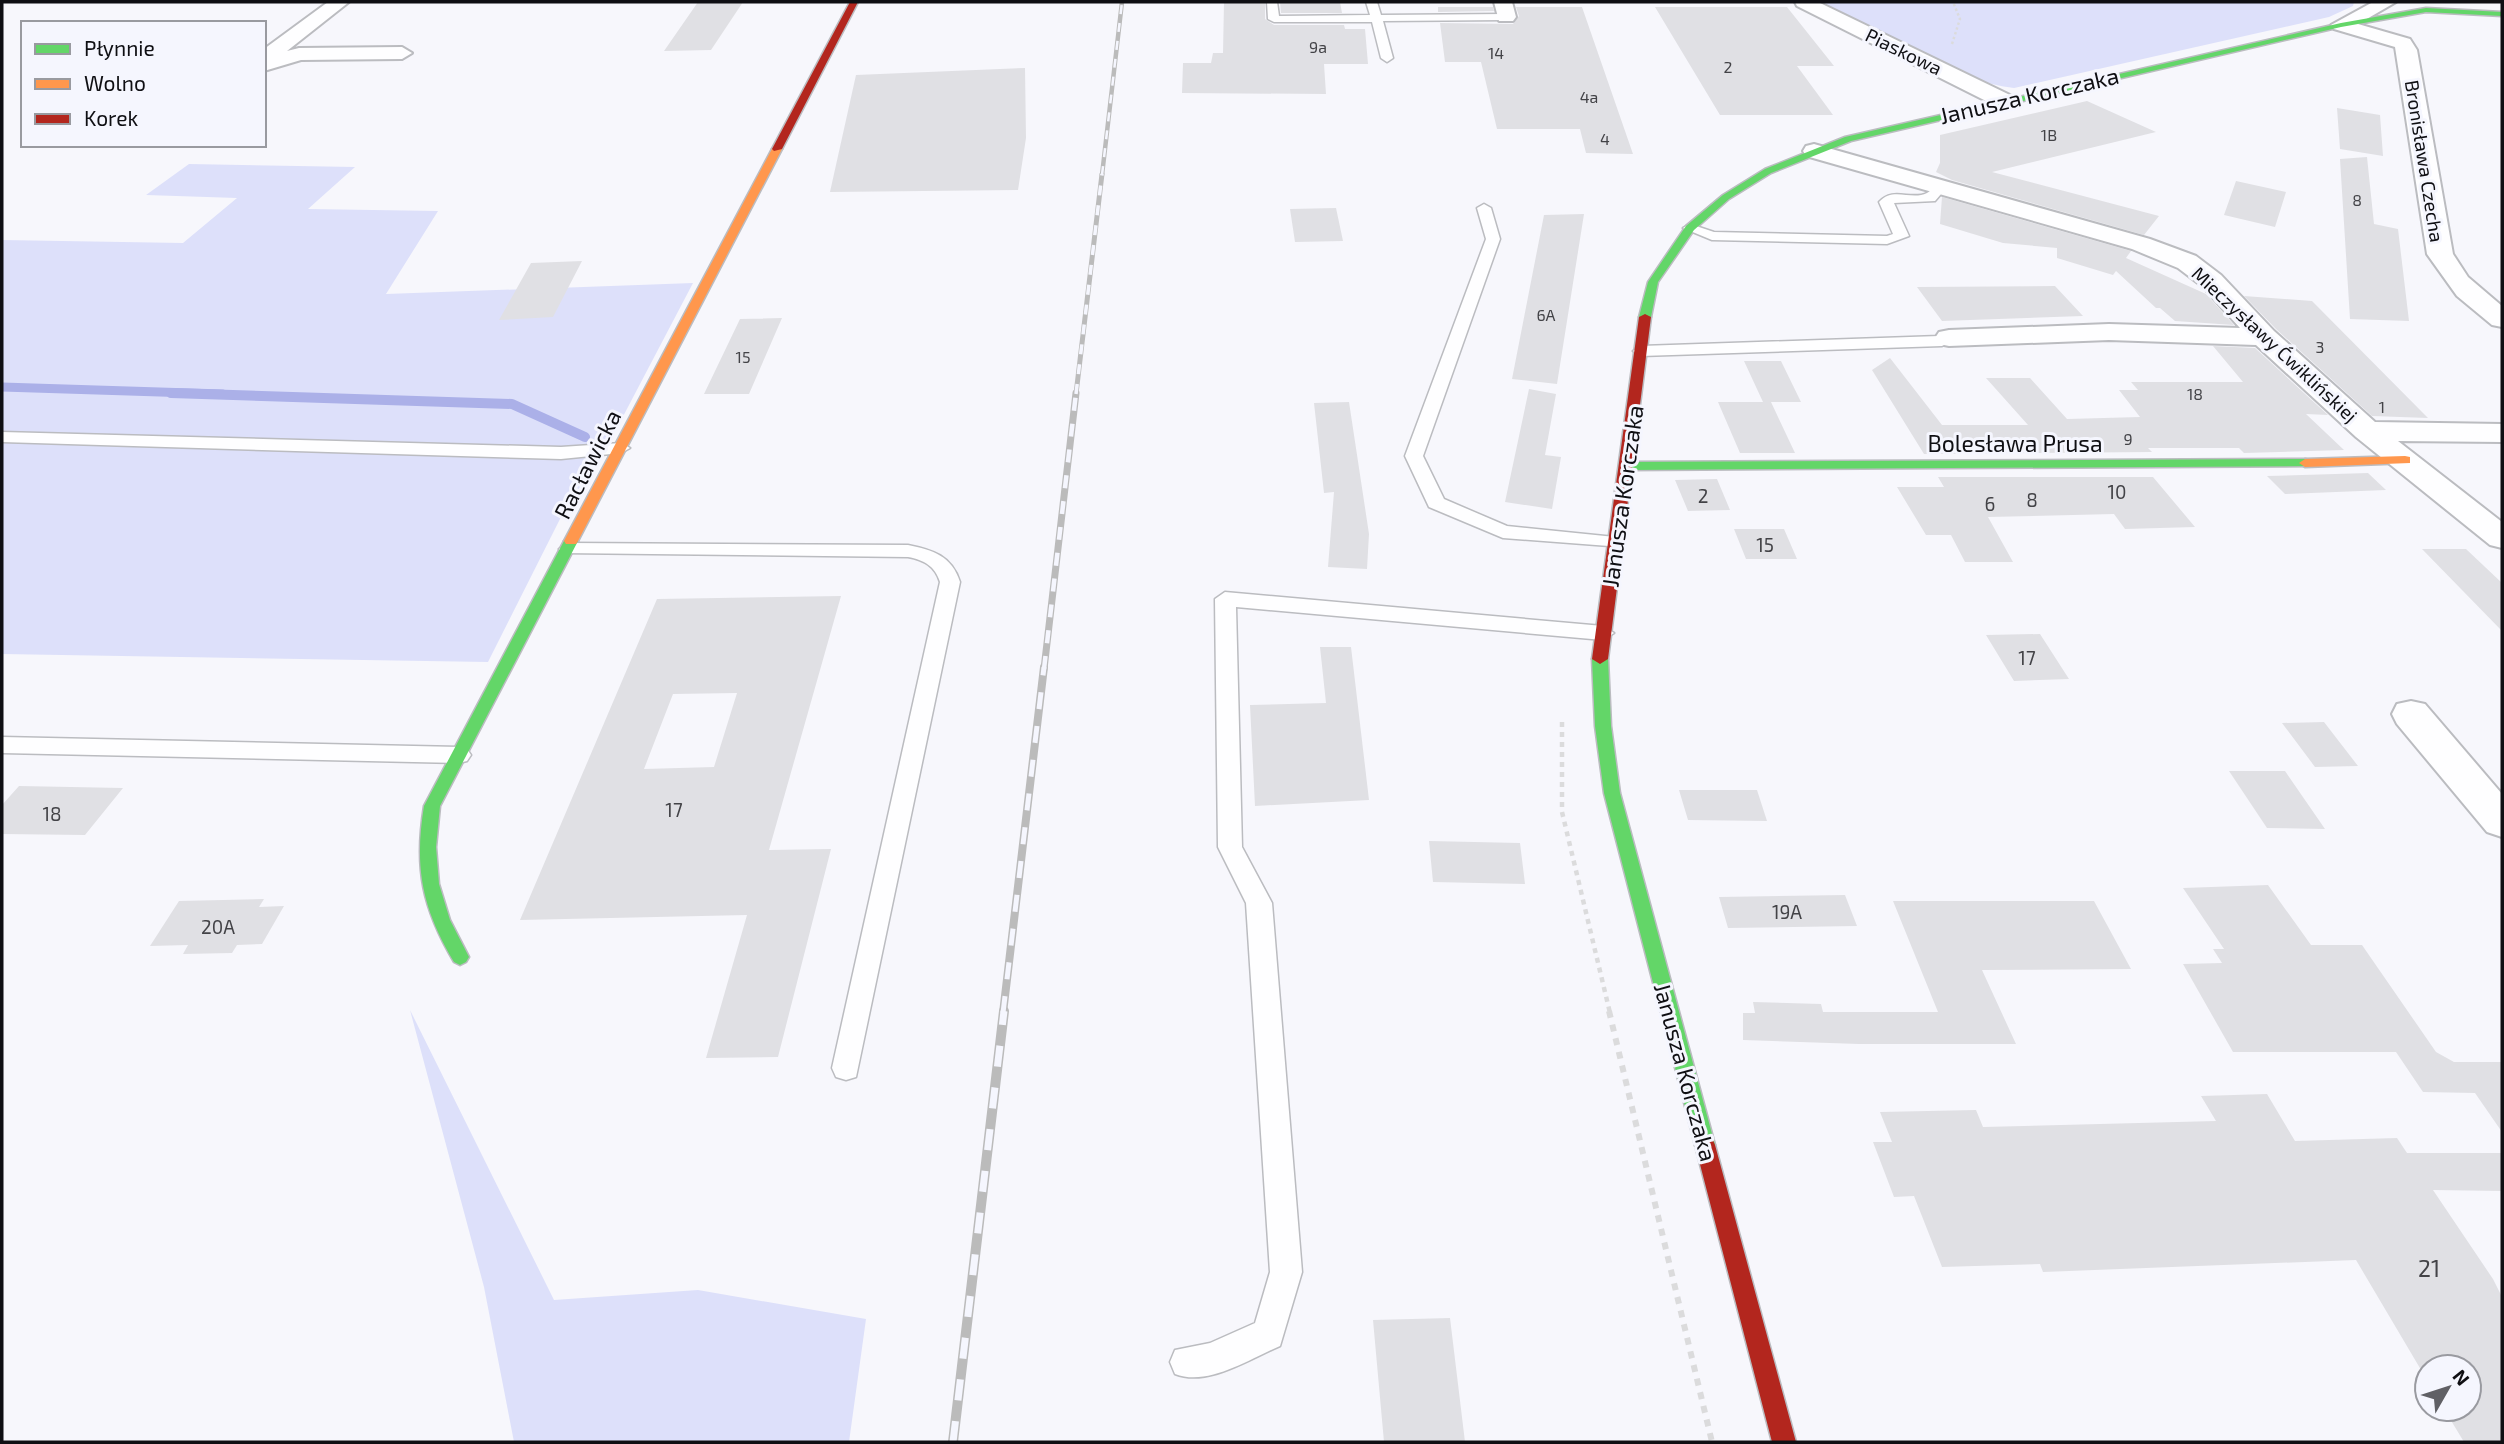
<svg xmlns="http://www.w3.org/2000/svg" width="2504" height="1444" viewBox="0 0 2504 1444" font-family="'Exo 2',sans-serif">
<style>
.green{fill:#dde0fa}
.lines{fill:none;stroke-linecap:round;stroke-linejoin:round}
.stream-far1{stroke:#abb0e8;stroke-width:9}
.stream{stroke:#abb0e8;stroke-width:10}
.building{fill:#e0e0e4;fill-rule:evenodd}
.lane-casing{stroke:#bbbcc0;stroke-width:3}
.street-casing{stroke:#bbbcc0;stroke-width:4}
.fast-casing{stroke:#bbbcc0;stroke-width:3}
.slow-casing{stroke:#bbbcc0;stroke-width:3}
.jam-casing{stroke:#bbbcc0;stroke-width:3}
.path-far2{stroke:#dbdbdc;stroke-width:2.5;stroke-dasharray:2.5 2.5;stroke-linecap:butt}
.path-far1{stroke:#dbdbdc;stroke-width:4.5;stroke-dasharray:5 5;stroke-linecap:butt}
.path{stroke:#dbdbdc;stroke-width:6;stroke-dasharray:7 7;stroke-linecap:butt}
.lane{fill:#fefeff;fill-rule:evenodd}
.street{fill:#fefeff;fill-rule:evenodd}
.fast{fill:#63d668;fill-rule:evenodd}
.slow{fill:#ff974d;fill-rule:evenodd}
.jam{fill:#b3261e;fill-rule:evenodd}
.rail-far4-casing{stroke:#bbb;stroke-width:4.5}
.rail-far3-casing{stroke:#bbb;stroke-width:5}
.rail-far2-casing{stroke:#bbb;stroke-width:7}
.rail-far1-casing{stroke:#bbb;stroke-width:8}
.rail-casing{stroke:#bbb;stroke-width:10}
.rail-far4{stroke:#f5f6fe;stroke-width:2.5;stroke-dasharray:9;stroke-linecap:butt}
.rail-far3{stroke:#f5f6fe;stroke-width:3.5;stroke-dasharray:10;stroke-linecap:butt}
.rail-far2{stroke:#f5f6fe;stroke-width:4.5;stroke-dasharray:13;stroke-linecap:butt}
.rail-far1{stroke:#f5f6fe;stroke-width:5;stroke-dasharray:17;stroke-linecap:butt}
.rail{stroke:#f5f6fe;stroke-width:7;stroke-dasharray:21;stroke-linecap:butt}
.labels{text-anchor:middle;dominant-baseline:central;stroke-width:6;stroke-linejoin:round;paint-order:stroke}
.far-number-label{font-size:16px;fill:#434347}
.far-street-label{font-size:19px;fill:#0f0f13;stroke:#f5f6fe}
.number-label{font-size:19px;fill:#434347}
.street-label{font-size:23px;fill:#0f0f13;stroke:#f5f6fe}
.near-number-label{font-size:23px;fill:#434347}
</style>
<rect width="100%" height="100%" fill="#f7f7fc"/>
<!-- green -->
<path class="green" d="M1817,2h537l-1,4 -24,11 -315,71c-62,-7 -141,-58 -197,-86z
M189,164l166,3 -47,42 130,2 -52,83 307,-11 -75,143 -58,93 -72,143 -486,-8v-414l181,3 54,-45 -91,-3z
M410,1010l144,290 144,-10 168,29 -17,123h-335l-30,-155z"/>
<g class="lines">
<!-- stream-far1 -->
<path class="stream-far1" d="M2,387l221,7"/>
<!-- stream -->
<path class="stream" d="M171,393l341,11 73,33"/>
</g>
<!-- building -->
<path class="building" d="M698,2h45l-32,48 -47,1z
M1224,2h41v17l9,6h70l1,4h20l3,35h-44l2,30 -144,-1 1,-30h28l2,-10h10z
M1280,2h60l2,11h-61z
M1438,7h55l1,4 -56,1z
M1516,7h66l51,147 -47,-1 -6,-24h-83l-16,-67h-36l-5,-39 73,1 6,-8z
M1655,7h132l47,59h-37l36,49h-113z
M1025,68l1,70 -8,52 -188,2 26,-117z
M2087,101l69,31 -164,40 167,44 -15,19 -192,-55 -16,-8 4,-9v-28z
M2337,108l43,7 3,41 -43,-7z
M2367,157l7,67 24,5 11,92 -59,-2 -10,-160z
M2236,181l50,11 -11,35 -51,-12z
M1942,197l189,54 -5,7 80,36 28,31 -59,-4 -15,-13h-4l-40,-37 -3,4 -56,-17v-10l-54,-5 -63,-19z
M1336,208l7,33 -48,1 -5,-33z
M1584,214l-27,170 -45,-5 32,-164z
M582,261l-29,56 -54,3 32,-57z
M2055,286l28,30 -141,5 -25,-34z
M2244,296l68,5 116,117 -56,-2 -96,-87z
M782,318l-33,76h-45l36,-75z
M2213,346l42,2 73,67 -22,-1 38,36 -100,3 -5,-5h-91l4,4 -228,2 -52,-84 18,-12 52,67h86l-42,-47h44l37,41 73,-2 -21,-27h19l-7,-8h112z
M1744,361h37l20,41h-30l24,51h-55l-22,-51h45z
M1529,389l27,5 -11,61 16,2 -9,52 -47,-7z
M1349,402l20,132 -2,35 -39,-2 6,-75 -10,1 -10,-90z
M2368,473l18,17 -101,4 -18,-18z
M1938,477h215l42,50 -70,2 -11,-15 -126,3 25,45h-48l-14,-27h-25l-29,-48h47z
M1717,479l13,31 -42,1 -13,-31z
M1734,529h50l13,30h-51z
M2422,549h44l36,34v48z
M841,596l-72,254 62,-1 -53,208 -72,1 41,-143 -227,5 137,-321zM737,693l-23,74 -70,2 29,-75z
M2040,634l29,45 -55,2 -28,-46z
M1320,647h31l18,153 -114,6 -5,-101 76,-2z
M2324,722l34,44 -43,1 -33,-44z
M2229,771h56l40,58 -58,-1z
M19,786l104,2 -38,47 -83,-1v-29z
M1679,790h78l10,31 -79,-1z
M1429,841l91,2 5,41 -92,-2z
M2268,885l43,60h51l74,107 18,10h48v70l-27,-39 -52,-1 -27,-40h-163l-50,-88 39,-1 -9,-14h11l-41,-61z
M1845,895l12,31 -129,2 -9,-31z
M264,899l-5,8 25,-1 -22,38 -25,1 -5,8 -49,1 5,-9 -38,1 29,-45z
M1893,901h201l37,68 -149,1 34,74h-157l-116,-4v-27h12l-2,-11 68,2 2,8h115z
M2267,1094l28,47 102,-3 10,15h95v38l-69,-1 60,89 9,18v145h-38l-20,-33h25v-42h-42v13l-71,-120 -313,12 -3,-8 -98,3 -28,-71 -20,1 -21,-55h19l-12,-30 96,-2 7,17 233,-6 -15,-25z
M1450,1318l15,124h-81l-11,-122z"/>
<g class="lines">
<defs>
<path id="lane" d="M1267,2h10l2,14 91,-1 -4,-13h11l4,13 125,-1 6,3 -6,3 -123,1 10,37 -6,4 -6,-4 -9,-36h-98l-6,-3z
M1940,183l7,4 -12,14 -41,2 15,33 -22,8 -175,-4 -29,-12 7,-4 24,8 173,4 6,-2 -14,-32c14,-16 32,-1 48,-9 6,-3 6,-8 13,-10z
M1484,204l7,4 9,31 -77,217 21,43 63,27 108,11 10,6 -3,4 -119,-9 -74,-31 -24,-51 81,-217 -9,-31z
M1949,333l8,5 -15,8 -301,10 -8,-5 8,-5 298,-10z
M2,432l559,15 60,-4 9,5 -9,5 -60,6 -559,-17z
M569,543l339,2c25,5 44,11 52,37l-104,495 -10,3 -10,-3 -4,-9 108,-486c-5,-16 -16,-22 -32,-25l-346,-4 -3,-4z
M1225,592l378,34 11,7 -11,7 -367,-33 6,240 30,56 30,369 -22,74c-31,13 -72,41 -105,28l-5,-12 5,-12 35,-7 45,-20 15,-51 -24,-369 -28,-56 -3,-248z
M2,737l457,10 8,2 4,6 -4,6 -8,2 -457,-10z"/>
<path id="street" d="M328,2h21l-62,49 12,-3 103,-1 10,6 -10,6 -101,1 -37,11v-22z
M1494,2h18l4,15 -3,4h-14z
M1795,2h23l194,94 3,5 -3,5h-16l-199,-100z
M2373,2h23l-38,22 52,15 7,11 36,204 15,23 34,29v21l-10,-2 -35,-29 -30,-42 -32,-207 -61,-18 -3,-4z
M1814,144l336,95 46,17 25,19 53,56 101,91 127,2v18l-104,-1 104,81v26l-12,-3 -134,-108 -100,-92 -147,-5 -160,6 -10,-2 -4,-6 4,-6 10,-2 160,-6 131,4 -37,-41 -25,-19 -46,-19 -326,-93 -3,-5 3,-5z
M2411,701l14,3 77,90v43l-15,-5 -90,-108 -5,-10 5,-10z"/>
<path id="fast" d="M2426,8l76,4v4l-76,-4 -85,15 -490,114 -80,32 -42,26 -35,31 -36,52 -7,35 -6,3 -6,-3 9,-35 38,-56 37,-31 42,-26 80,-32 496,-114z
M2305,459l5,1v6l-684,4 -6,-4 6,-4z
M571,537l7,4 -138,265 -4,41 3,37 11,36 19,37 -3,5 -6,3 -6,-3c-32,-54 -40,-94 -30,-156l140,-265z
M1600,654l8,5 3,67 9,67 95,352 -3,7 -7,2 -7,-2 -3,-7 -91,-352 -9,-67 -3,-67z"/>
<path id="slow" d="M777,146l5,3 -204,392 -2,3h-10l-2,-3 208,-392z
M2405,456l5,1v6l-105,4 -6,-4 6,-4z"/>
<path id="jam" d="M850,2h8l-76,147 -8,2 -2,-2z
M1645,314l6,3 -43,342 -8,5 -8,-5 47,-342z
M1705,1136l7,2 3,7 81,297h-24l-77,-297 3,-7z"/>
</defs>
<!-- lane casing -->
<use href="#lane" class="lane-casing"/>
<!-- street casing -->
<use href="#street" class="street-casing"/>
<!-- fast casing -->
<use href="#fast" class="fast-casing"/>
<!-- slow casing -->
<use href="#slow" class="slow-casing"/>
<!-- jam casing -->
<use href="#jam" class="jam-casing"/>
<!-- path-far2 -->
<path class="path-far2" d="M1952,44l8,-25 -7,-17"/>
<!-- path-far1 -->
<path class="path-far1" d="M1562,722v90l48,201"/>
<!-- path -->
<path class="path" d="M1609,1011l103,431"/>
<!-- lane -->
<use href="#lane" class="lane"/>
<!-- street -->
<use href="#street" class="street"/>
<!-- fast -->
<use href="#fast" class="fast"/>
<!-- slow -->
<use href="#slow" class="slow"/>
<!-- jam -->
<use href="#jam" class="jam"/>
<defs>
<path id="rail-far4" d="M1102,175l20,-173"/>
<path id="rail-far3" d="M1076,394l26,-220"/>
<path id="rail-far2" d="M1044,669l32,-276"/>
<path id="rail-far1" d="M1003,1013l41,-346"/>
<path id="rail" d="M953,1442l51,-431"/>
</defs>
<!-- rail-far4 casing -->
<use href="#rail-far4" class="rail-far4-casing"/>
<!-- rail-far3 casing -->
<use href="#rail-far3" class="rail-far3-casing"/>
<!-- rail-far2 casing -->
<use href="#rail-far2" class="rail-far2-casing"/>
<!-- rail-far1 casing -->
<use href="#rail-far1" class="rail-far1-casing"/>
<!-- rail casing -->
<use href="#rail" class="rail-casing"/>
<!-- rail-far4 -->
<use href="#rail-far4" class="rail-far4"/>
<!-- rail-far3 -->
<use href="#rail-far3" class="rail-far3"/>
<!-- rail-far2 -->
<use href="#rail-far2" class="rail-far2"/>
<!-- rail-far1 -->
<use href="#rail-far1" class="rail-far1"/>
<!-- rail -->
<use href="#rail" class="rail"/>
</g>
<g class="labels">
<!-- far-number labels -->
<g class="far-number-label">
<text x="1318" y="46">9a</text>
<text x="1496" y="52">14</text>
<text x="1728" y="66">2</text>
<text x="1589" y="96">4a</text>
<text x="2049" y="134">1B</text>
<text x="1605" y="138">4</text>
<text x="2357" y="199">8</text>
<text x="1546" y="314">6A</text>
<text x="2320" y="346">3</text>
<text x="743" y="356">15</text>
<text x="2195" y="393">18</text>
<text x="2382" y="406">1</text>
<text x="2128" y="438">9</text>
</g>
<!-- far-street labels -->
<g class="far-street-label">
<text transform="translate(1904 51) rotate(26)">Piaskowa</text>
<text transform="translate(2425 161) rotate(81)">Bronisława Czecha</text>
<text transform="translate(2275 344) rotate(43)">Mieczysławy Ćwiklińskiej</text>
</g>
<!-- number labels -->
<g class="number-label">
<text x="2117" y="491">10</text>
<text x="1703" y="495">2</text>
<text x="2032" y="499">8</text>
<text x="1990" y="503">6</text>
<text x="1765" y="544">15</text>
<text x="2027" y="657">17</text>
<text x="674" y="809">17</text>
<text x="52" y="813">18</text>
<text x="1787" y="911">19A</text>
<text x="218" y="926">20A</text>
</g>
<!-- street labels -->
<g class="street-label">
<text transform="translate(2029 95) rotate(-13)">Janusza Korczaka</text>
<text x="2015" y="443">Bolesława Prusa</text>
<text transform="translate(587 464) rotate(-63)">Racławicka</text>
<text transform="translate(1622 496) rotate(-82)">Janusza Korczaka</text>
<text transform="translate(1686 1072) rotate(75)">Janusza Korczaka</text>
</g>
<!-- near-number labels -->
<g class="near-number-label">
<text x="2429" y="1268">21</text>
</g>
</g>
<!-- border -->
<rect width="2504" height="1444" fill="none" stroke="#0f0f13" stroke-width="7"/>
<!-- legend -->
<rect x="21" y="21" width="245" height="126" fill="#f5f6fe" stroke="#999aa0" stroke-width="2"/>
<rect x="35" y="44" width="35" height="10" fill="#63d668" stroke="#999aa0" stroke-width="2"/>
<text x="84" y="56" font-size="21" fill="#0f0f13">Płynnie</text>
<rect x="35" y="79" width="35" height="10" fill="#ff974d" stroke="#999aa0" stroke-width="2"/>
<text x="84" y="91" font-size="21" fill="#0f0f13">Wolno</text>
<rect x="35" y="114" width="35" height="10" fill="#b3261e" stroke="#999aa0" stroke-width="2"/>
<text x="84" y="126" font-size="21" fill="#0f0f13">Korek</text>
<!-- north arrow -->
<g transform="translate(2448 1388) rotate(51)"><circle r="33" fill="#f5f6fe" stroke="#999aa0" stroke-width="2"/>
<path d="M0-5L12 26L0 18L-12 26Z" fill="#606065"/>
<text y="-10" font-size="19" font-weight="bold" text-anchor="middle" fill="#0f0f13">N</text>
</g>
</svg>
